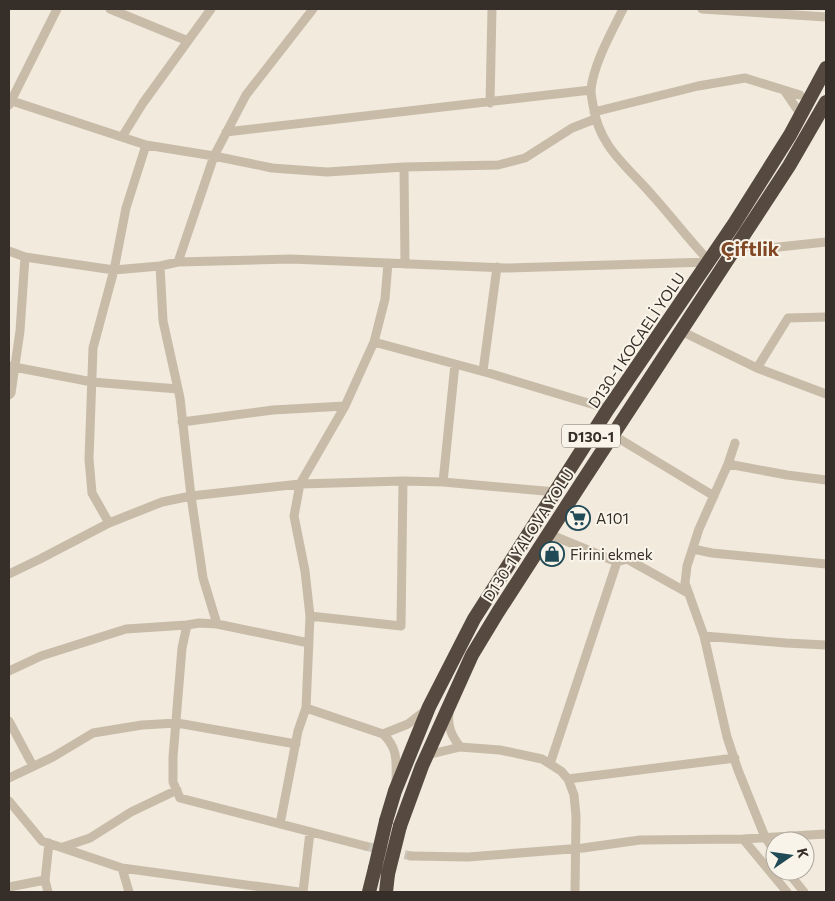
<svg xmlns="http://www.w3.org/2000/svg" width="835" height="901" viewBox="0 0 835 901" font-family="Commissioner,sans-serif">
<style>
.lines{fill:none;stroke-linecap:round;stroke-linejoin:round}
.minor-tunnel{stroke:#ccc5b9;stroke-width:9;stroke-dasharray:9 4.5;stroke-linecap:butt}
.minor{stroke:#c8bca9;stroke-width:9}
.highway{stroke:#564a40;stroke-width:14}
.highway-bridge{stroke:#564a40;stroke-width:14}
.labels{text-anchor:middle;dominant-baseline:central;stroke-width:4;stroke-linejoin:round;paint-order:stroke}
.shield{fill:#f9f4e9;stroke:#706a63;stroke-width:1}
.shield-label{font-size:14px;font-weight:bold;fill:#362f29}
.street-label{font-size:15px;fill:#362f29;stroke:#f9f4e9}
.poi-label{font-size:15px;fill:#362f29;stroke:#f9f4e9;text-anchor:start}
.district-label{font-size:20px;font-weight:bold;fill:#814926;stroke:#f9f4e9}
</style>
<rect width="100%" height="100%" fill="#f1eadd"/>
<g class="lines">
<!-- minor-tunnel -->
<path class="minor-tunnel" d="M365,846l46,10"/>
<!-- minor -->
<path class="minor" d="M110,9l78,32
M623,9c-11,22 -30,56 -32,81 0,5 1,10 2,15 6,42 33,60 59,90 20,22 37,45 58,67
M702,9l124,8
M784,90l16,5
M9,100l137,45 68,11 58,12 55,4 77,-5 94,-2 27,-7 47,-30 23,-9
M490,103l2,-94
M9,105l48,-96
M594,112l104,-26 47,-8 39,12 17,25
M226,132l365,-42
M122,137l21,-34 68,-94
M404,167l1,97
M737,246l32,2 57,-6
M9,251l16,6 89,13 46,-4 18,-4 113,-3 215,9 204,-6
M178,262l36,-106 32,-61 67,-86
M160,266l3,55 17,77 11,98 12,82 14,46 92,19
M681,331l76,37 69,26
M374,342l118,32 116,35
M9,366l83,16 86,7
M757,368l31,-50 38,-1
M483,371l14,-104
M9,395l2,-2 9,-62 5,-74
M182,422l91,-12 72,-4
M613,435l101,61
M735,443l-7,21 -29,65 -12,37 -2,17 19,53 23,101 11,33 27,67 10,15
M728,464l59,11 39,5
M443,482l12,-118
M109,523l-17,-30 -3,-34 4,-111 21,-78 12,-62 20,-63
M549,534l68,28
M693,549l19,4 114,11
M9,574l31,-15 69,-36 53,-21 29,-6 109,-12 103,-3 40,1 113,10
M310,616l91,10 2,-145
M217,624l-18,-1 -12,2 -5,23 -9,109v25l7,16 185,48
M704,636l82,7 40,2
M9,671l32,-15 85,-27 61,-4
M306,708l77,26c16,15 13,29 13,49
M449,713c-2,14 3,23 11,34
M9,721l24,45
M383,734l25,-10 18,-14
M427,755l33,-8 40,3 42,9 19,12 7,8 6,16 2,21 -1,76
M550,764l67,-202 10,-3 61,34
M9,778l44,-21 40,-24 49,-8 35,-2 119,21
M568,779l167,-21
M9,801l33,40 80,27 177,24
M280,824l18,-93 8,-23 4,-92 -5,-45 -11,-55 6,-32 45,-78 29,-64 11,-43 3,-36
M743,839l44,53
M63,847l27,-9 41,-26 46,-22
M411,856l57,1 115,-9 57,-8 103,-1 83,-5
M122,868l7,24
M787,871l17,21
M9,887l36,-7
M48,892l-3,-12 4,-37
M303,892l7,-60"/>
<!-- highway -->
<path class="highway" d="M386,821l9,-30 34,-84 45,-88 134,-210 126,-185 56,-89 36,-67
M400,826l22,-60 50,-111 26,-43 84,-130 207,-316 37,-64
M369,892l6,-24
M386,892l2,-18"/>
<!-- highway-bridge -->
<path class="highway-bridge" d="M375,868l11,-47
M388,874l12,-48"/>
</g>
<!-- icons -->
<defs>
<symbol id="supermarket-ring" viewBox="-11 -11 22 22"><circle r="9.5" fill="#f9f4e9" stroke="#204a55" stroke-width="1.5"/><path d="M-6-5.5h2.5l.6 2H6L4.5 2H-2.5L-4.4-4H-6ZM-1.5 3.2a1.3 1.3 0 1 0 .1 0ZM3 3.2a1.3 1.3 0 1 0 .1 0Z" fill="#204a55"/></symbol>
<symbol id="shop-ring" viewBox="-11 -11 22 22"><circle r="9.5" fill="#f9f4e9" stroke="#204a55" stroke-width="1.5"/><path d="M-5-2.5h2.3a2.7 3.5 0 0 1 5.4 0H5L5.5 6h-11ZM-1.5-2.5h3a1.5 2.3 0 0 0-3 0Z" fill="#204a55"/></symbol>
</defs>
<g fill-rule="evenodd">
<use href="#supermarket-ring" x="564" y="504" width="28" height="28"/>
<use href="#shop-ring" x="538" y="540" width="28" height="28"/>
</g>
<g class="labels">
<!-- shield labels -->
<rect class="shield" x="562" y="424.5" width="58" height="23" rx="4"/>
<g class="shield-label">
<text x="591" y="436">D130-1</text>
</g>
<!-- street labels -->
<g class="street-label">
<text transform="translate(636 340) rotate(-56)">D130-1 KOCAELİ YOLU</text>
<text transform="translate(528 535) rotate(-57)">D130-1 YALOVA YOLU</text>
</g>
<!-- poi labels -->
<g class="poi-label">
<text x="596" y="518">A101</text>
<text x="570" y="554">Firini ekmek</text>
</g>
<!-- district labels -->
<g class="district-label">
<text x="750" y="248">Çiftlik</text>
</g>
</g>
<!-- border -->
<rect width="835" height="901" fill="none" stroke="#362f29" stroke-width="20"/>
<!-- north arrow -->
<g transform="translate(790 856) rotate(77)"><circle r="24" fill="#f9f4e9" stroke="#aba59c"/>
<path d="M0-4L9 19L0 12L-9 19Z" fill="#204a55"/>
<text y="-8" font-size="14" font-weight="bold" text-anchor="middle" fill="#362f29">K</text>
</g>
</svg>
